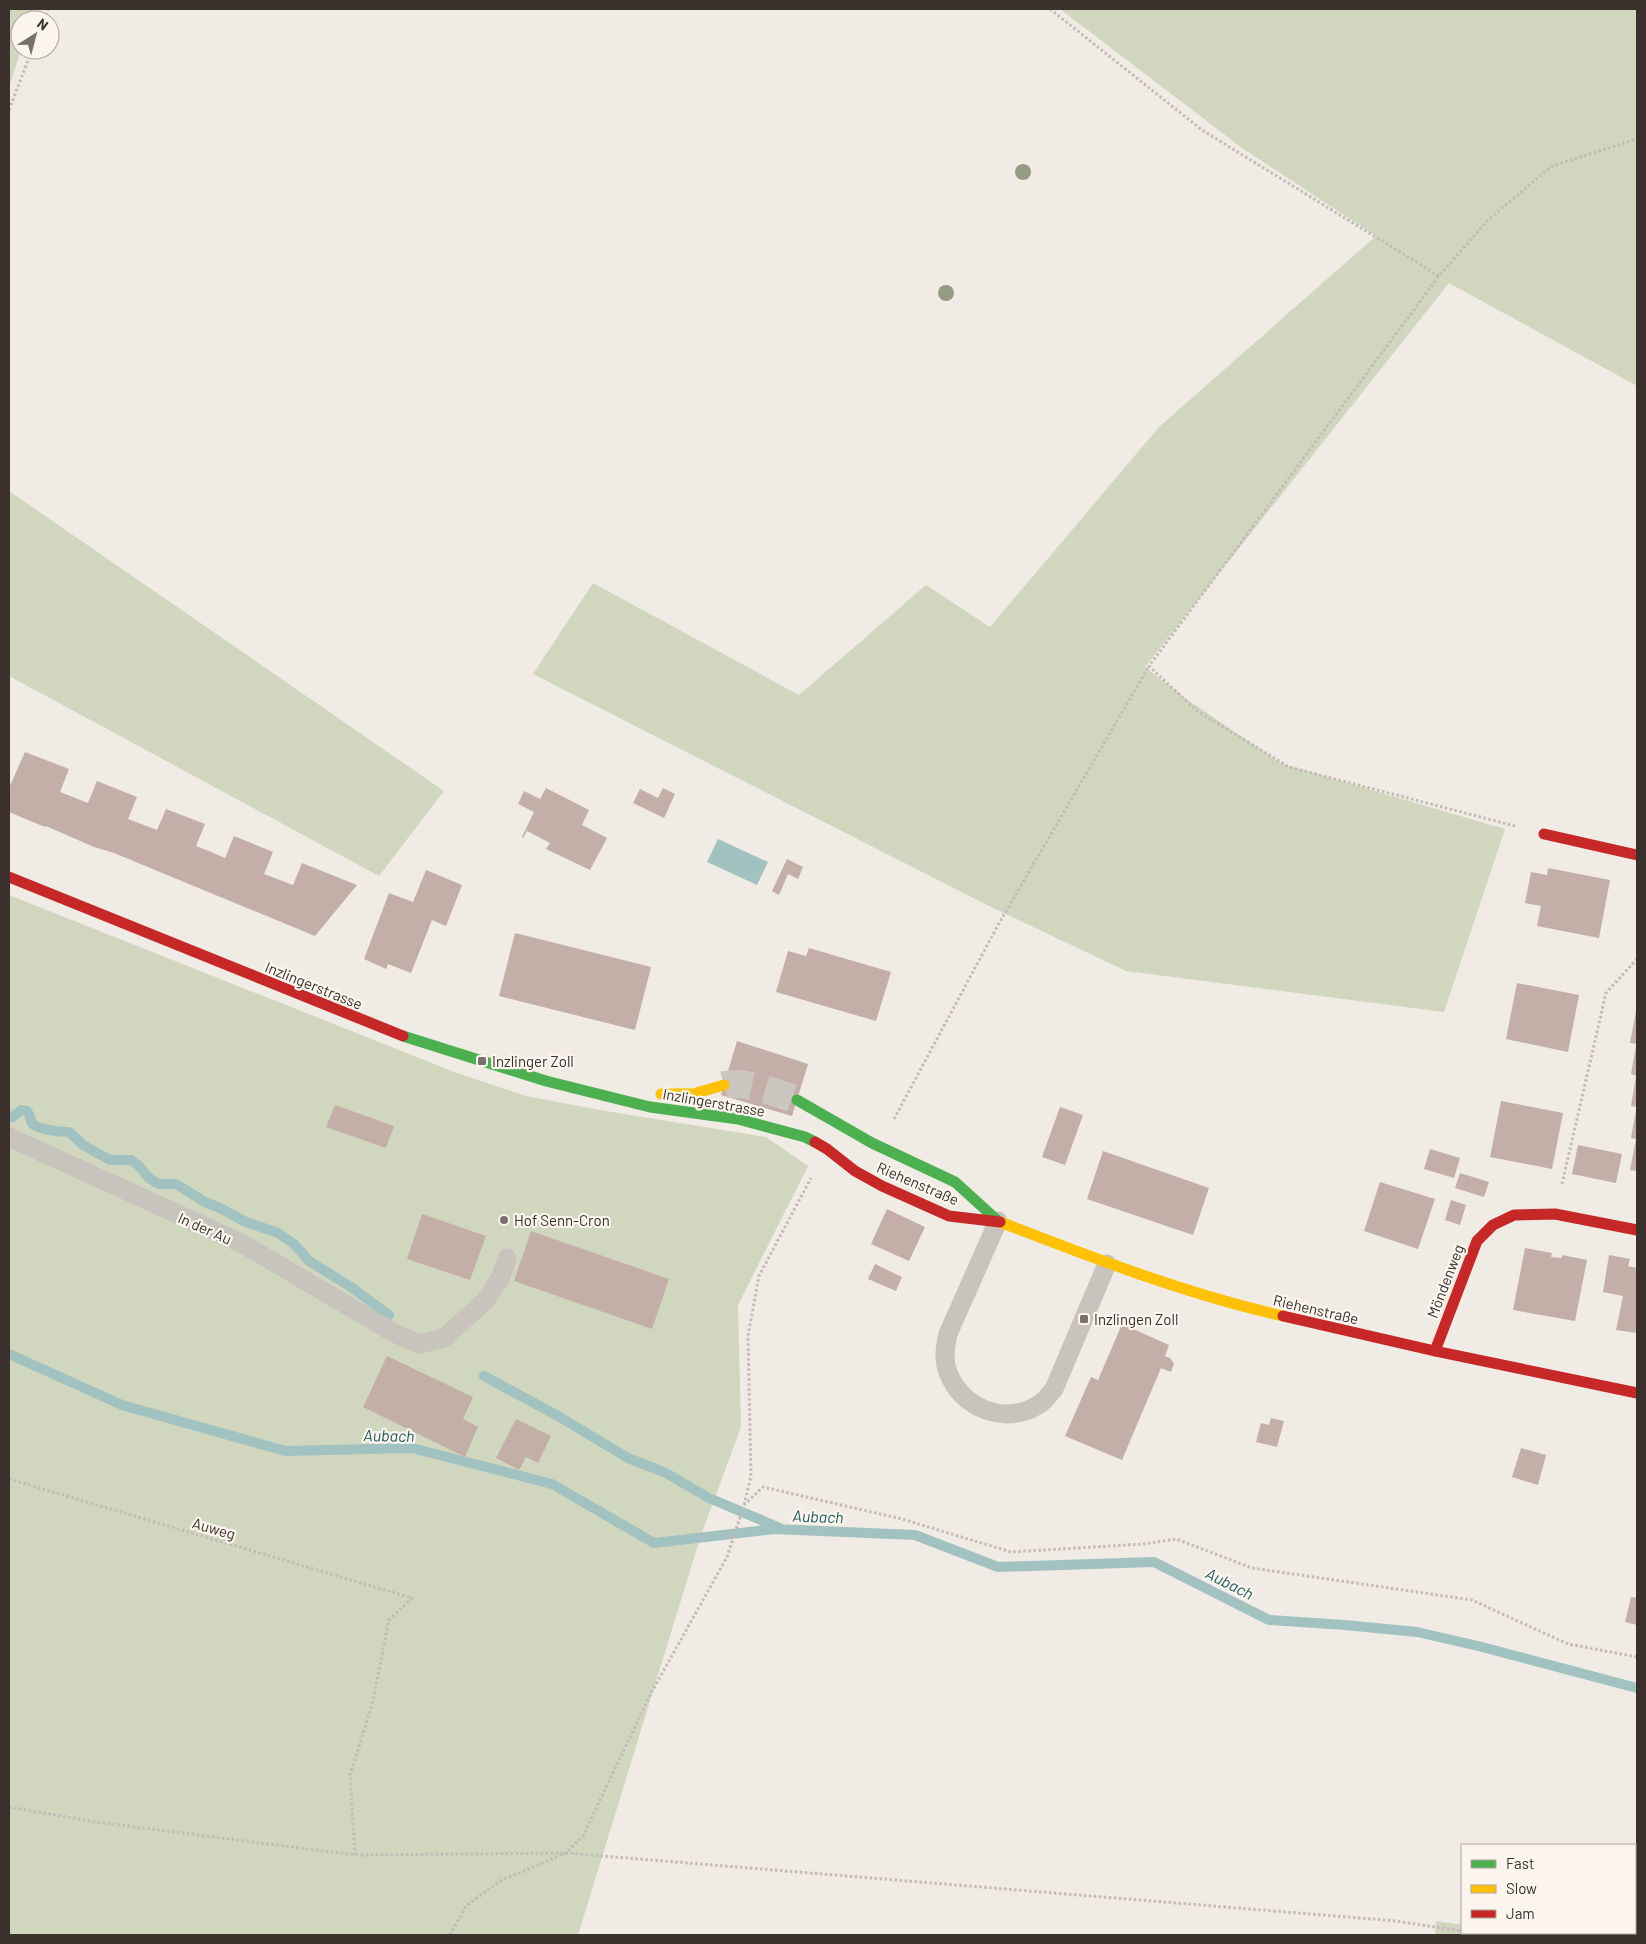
<svg xmlns="http://www.w3.org/2000/svg" width="1646" height="1944" viewBox="0 0 1646 1944" font-family="Barlow,sans-serif">
<style>
.green{fill:#d1d6bf}
.water{fill:#a1c2c1}
.lines{fill:none;stroke-linecap:round;stroke-linejoin:round}
.stream{stroke:#a1c2c1;stroke-width:10}
.building{fill:#c3afa7}
.secondary-tunnel{stroke:#ccc6c0;stroke-width:28;stroke-dasharray:28 14;stroke-linecap:butt}
.path{stroke:#c2bbb6;stroke-width:3;stroke-dasharray:2.5 2.5;stroke-linecap:butt}
.lane{stroke:#c9c3be;stroke-width:19}
.fast{stroke:#4caf50;stroke-width:11}
.slow{stroke:#ffc107;stroke-width:11}
.jam{stroke:#c62828;stroke-width:11}
.tree{fill:#959b80}
.poi-dot{fill:#7a716c;stroke:#fbf5ee;stroke-width:2}
.labels{text-anchor:middle;dominant-baseline:central;stroke-width:4.5;stroke-linejoin:round;paint-order:stroke}
.street-label{font-size:15px;fill:#3b302b;stroke:#fbf5ee}
.poi-label{font-size:15px;fill:#3b302b;stroke:#fbf5ee;text-anchor:start}
.water-label{font-size:16px;font-style:italic;fill:#1f5a5e;stroke:#fbf5ee}
</style>
<rect width="100%" height="100%" fill="#f0ebe5"/>
<!-- green -->
<path class="green" d="M9,9h26l-4,11h-11l1,30 -12,37z
M1060,9h577v377l-188,-103 -304,384 40,31 97,66 223,65 -61,183 -318,-41 -135,-64 -458,-233 60,-91 206,112 127,-110 64,42 169,-200 217,-191 -134,-88z
M9,491l435,300 -65,85 -370,-200z
M9,895l448,178 69,23 74,14 166,27 42,29 -70,139 3,122 -40,108 -123,400h-569z
M1436,1921l26,4v8h57l18,2h-102z"/>
<!-- water -->
<path class="water" d="M718,839l50,23 -11,23 -50,-23z"/>
<g class="lines">
<!-- stream -->
<path class="stream" d="M9,1117h4l8,-7 6,1c3,4 3,8 5,12 5,7 29,9 37,9l14,13 27,15h21l7,5 11,13 10,6h17l29,18 15,6 26,14 32,11 16,11 15,17 42,26 38,28
M9,1354l113,51 163,46 127,-3 140,36 102,59 120,-14 141,6 83,32 156,-5 115,58 76,5 72,7 61,14 159,42
M484,1376l74,40 70,42 38,15 43,25 71,30"/>
</g>
<!-- building -->
<path class="building" d="M25,752l44,17 -9,23 28,11 9,-22 40,16 -9,22 29,11 9,-21 39,15 -9,22 15,6 14,6 9,-22 39,16 -9,22 29,11 9,-22 55,22 -42,51 -201,-83 -20,-6 -48,-21 -1,1 -36,-15v-24z
M546,788l43,22 -7,15 25,13 -17,32 -44,-21 4,-6 -23,-12 -4,7 -1,-1 12,-25 -16,-8 6,-13 16,8z
M663,788l12,6 -11,24 -31,-15 7,-14 18,9z
M787,859l16,8 -5,12 -10,-5 -9,21 -7,-4z
M1548,868l62,12 -11,58 -62,-12 4,-20 -16,-3 6,-31 16,3z
M426,870l36,15 -16,41 -14,-6 -21,53 -23,-9 -2,5 -22,-10 25,-66 24,9z
M515,933l136,34 -16,63 -136,-34z
M809,948l82,24 -15,49 -100,-29 12,-41 18,5z
M1517,983l62,12 -11,57 -62,-13z
M1636,1011h1v33l-7,-1z
M737,1041l71,23 -16,52 -71,-21z
M1636,1046l1,1v29l-6,-2z
M1636,1076h1v31l-6,-1z
M1501,1101l62,12 -11,56 -62,-12z
M335,1105l59,21 -8,22 -60,-21z
M1060,1107l23,8 -18,50 -23,-8z
M1636,1110h1v61l-7,-1 6,-31 -5,-1z
M1578,1145l44,9 -6,29 -44,-9z
M1430,1149l30,9 -6,20 -30,-9z
M1103,1151l106,37 -16,47 -106,-36z
M1460,1173l29,9 -5,15 -29,-9z
M1380,1182l55,17 -17,50 -54,-18z
M1451,1200l15,5 -6,20 -15,-5z
M887,1209l38,18 -16,34 -38,-17z
M422,1214l64,22 -16,44 -63,-21z
M531,1231l138,48 -17,50 -138,-48z
M1525,1248l27,5 -1,4 11,1v-3l25,5 -12,61 -62,-11z
M1609,1255l21,4 -2,7 9,2v65l-21,-3 7,-34 -20,-4z
M875,1264l27,13 -6,14 -28,-12z
M1122,1324l47,21 -4,11 5,2 4,6 -3,8 -10,-4 -39,92 -57,-24 26,-59 7,3z
M387,1356l86,41 -10,22 15,8 -13,30 -102,-50z
M1271,1418l13,3 -7,26 -21,-5 5,-19 8,2z
M516,1419l35,17 -13,27 -12,-6 -7,13 -23,-12z
M1521,1448l25,7 -8,30 -26,-8z
M1631,1597l6,1v27l-12,-3z"/>
<g class="lines">
<!-- secondary-tunnel -->
<path class="secondary-tunnel" d="M724,1085c19,-5 53,8 73,15"/>
<!-- path -->
<path class="path" d="M1050,9l152,121 237,146
M44,20l4,-11
M9,110l23,-60
M1515,826l-226,-59 -92,-56 -48,-45 290,-390 49,-56 64,-54 85,-27
M894,1119l104,-194 151,-259
M1562,1184l44,-191 31,-34
M9,1479l403,119 -23,22 -17,85 -22,70 5,80
M744,1505l19,-18 139,32 109,33 132,-8 33,-5 76,29 220,32 96,44 69,13
M9,1807l87,15 259,33 211,-2 830,68 66,10
M1476,1933l18,2
M450,1935l16,-29 34,-25 66,-28 17,-17 67,-141 77,-138 17,-52 7,-29 -3,-140 11,-60 52,-98"/>
<!-- lane -->
<path class="lane" d="M9,1137l234,107 151,89 26,11 24,-6 41,-37 16,-24 6,-19
M998,1221l-50,113c-3,13 -5,26 0,38 13,37 60,55 93,31 5,-3 9,-10 13,-14l53,-125"/>
<!-- fast -->
<path class="fast" d="M403,1036l143,45 104,26 88,12 67,18 10,5
M797,1100l75,43 83,39 43,39"/>
<!-- slow -->
<path class="slow" d="M661,1094h32l31,-9
M1000,1222c93,36 186,72 283,94"/>
<!-- jam -->
<path class="jam" d="M1544,834l93,21
M9,877l394,159
M815,1142l12,7 28,22 27,15 67,30 51,6
M1283,1316l152,35 202,42
M1435,1351l42,-110 16,-16 21,-10 41,-1 82,16"/>
</g>
<!-- trees -->
<g class="tree">
<circle cx="1023" cy="172" r="8"/>
<circle cx="946" cy="293" r="8"/>
</g>
<!-- markers -->
<g class="poi-dot">
<rect x="477" y="1056" width="10" height="10" rx="2.5"/>
<circle cx="504" cy="1220" r="5"/>
<rect x="1079" y="1314" width="10" height="10" rx="2.5"/>
</g>
<g class="labels">
<!-- street labels -->
<g class="street-label">
<text transform="translate(314 985) rotate(22)">Inzlingerstrasse</text>
<text transform="translate(714 1102) rotate(10)">Inzlingerstrasse</text>
<text transform="translate(918 1183) rotate(23)">Riehenstraße</text>
<text transform="translate(205 1228) rotate(24)">In der Au</text>
<text transform="translate(1445 1281) rotate(-69)">Möndenweg</text>
<text transform="translate(1316 1309) rotate(13)">Riehenstraße</text>
<text transform="translate(214 1528) rotate(16)">Auweg</text>
</g>
<!-- poi labels -->
<g class="poi-label">
<text x="492" y="1061">Inzlinger Zoll</text>
<text x="514" y="1220">Hof Senn-Cron</text>
<text x="1094" y="1319">Inzlingen Zoll</text>
</g>
<!-- water labels -->
<g class="water-label">
<text transform="translate(389 1435) rotate(1)">Aubach</text>
<text transform="translate(818 1516) rotate(2)">Aubach</text>
<text transform="translate(1230 1583) rotate(27)">Aubach</text>
</g>
</g>
<!-- border -->
<rect width="1646" height="1944" fill="none" stroke="#3b302b" stroke-width="20"/>
<!-- legend -->
<rect x="1461" y="1844" width="175" height="90" fill="#fbf5ee" stroke="#aea6a0"/>
<rect x="1471" y="1860" width="25" height="8" fill="#4caf50" stroke="#aea6a0"/>
<text x="1506" y="1869" font-size="15" fill="#3b302b">Fast</text>
<rect x="1471" y="1885" width="25" height="8" fill="#ffc107" stroke="#aea6a0"/>
<text x="1506" y="1894" font-size="15" fill="#3b302b">Slow</text>
<rect x="1471" y="1910" width="25" height="8" fill="#c62828" stroke="#aea6a0"/>
<text x="1506" y="1919" font-size="15" fill="#3b302b">Jam</text>
<!-- north arrow -->
<g transform="translate(35 35) rotate(36)"><circle r="24" fill="#fbf5ee" stroke="#aea6a0"/>
<path d="M0-4L9 19L0 12L-9 19Z" fill="#7a716c"/>
<text y="-8" font-size="14" font-weight="bold" text-anchor="middle" fill="#3b302b">N</text>
</g>
</svg>
